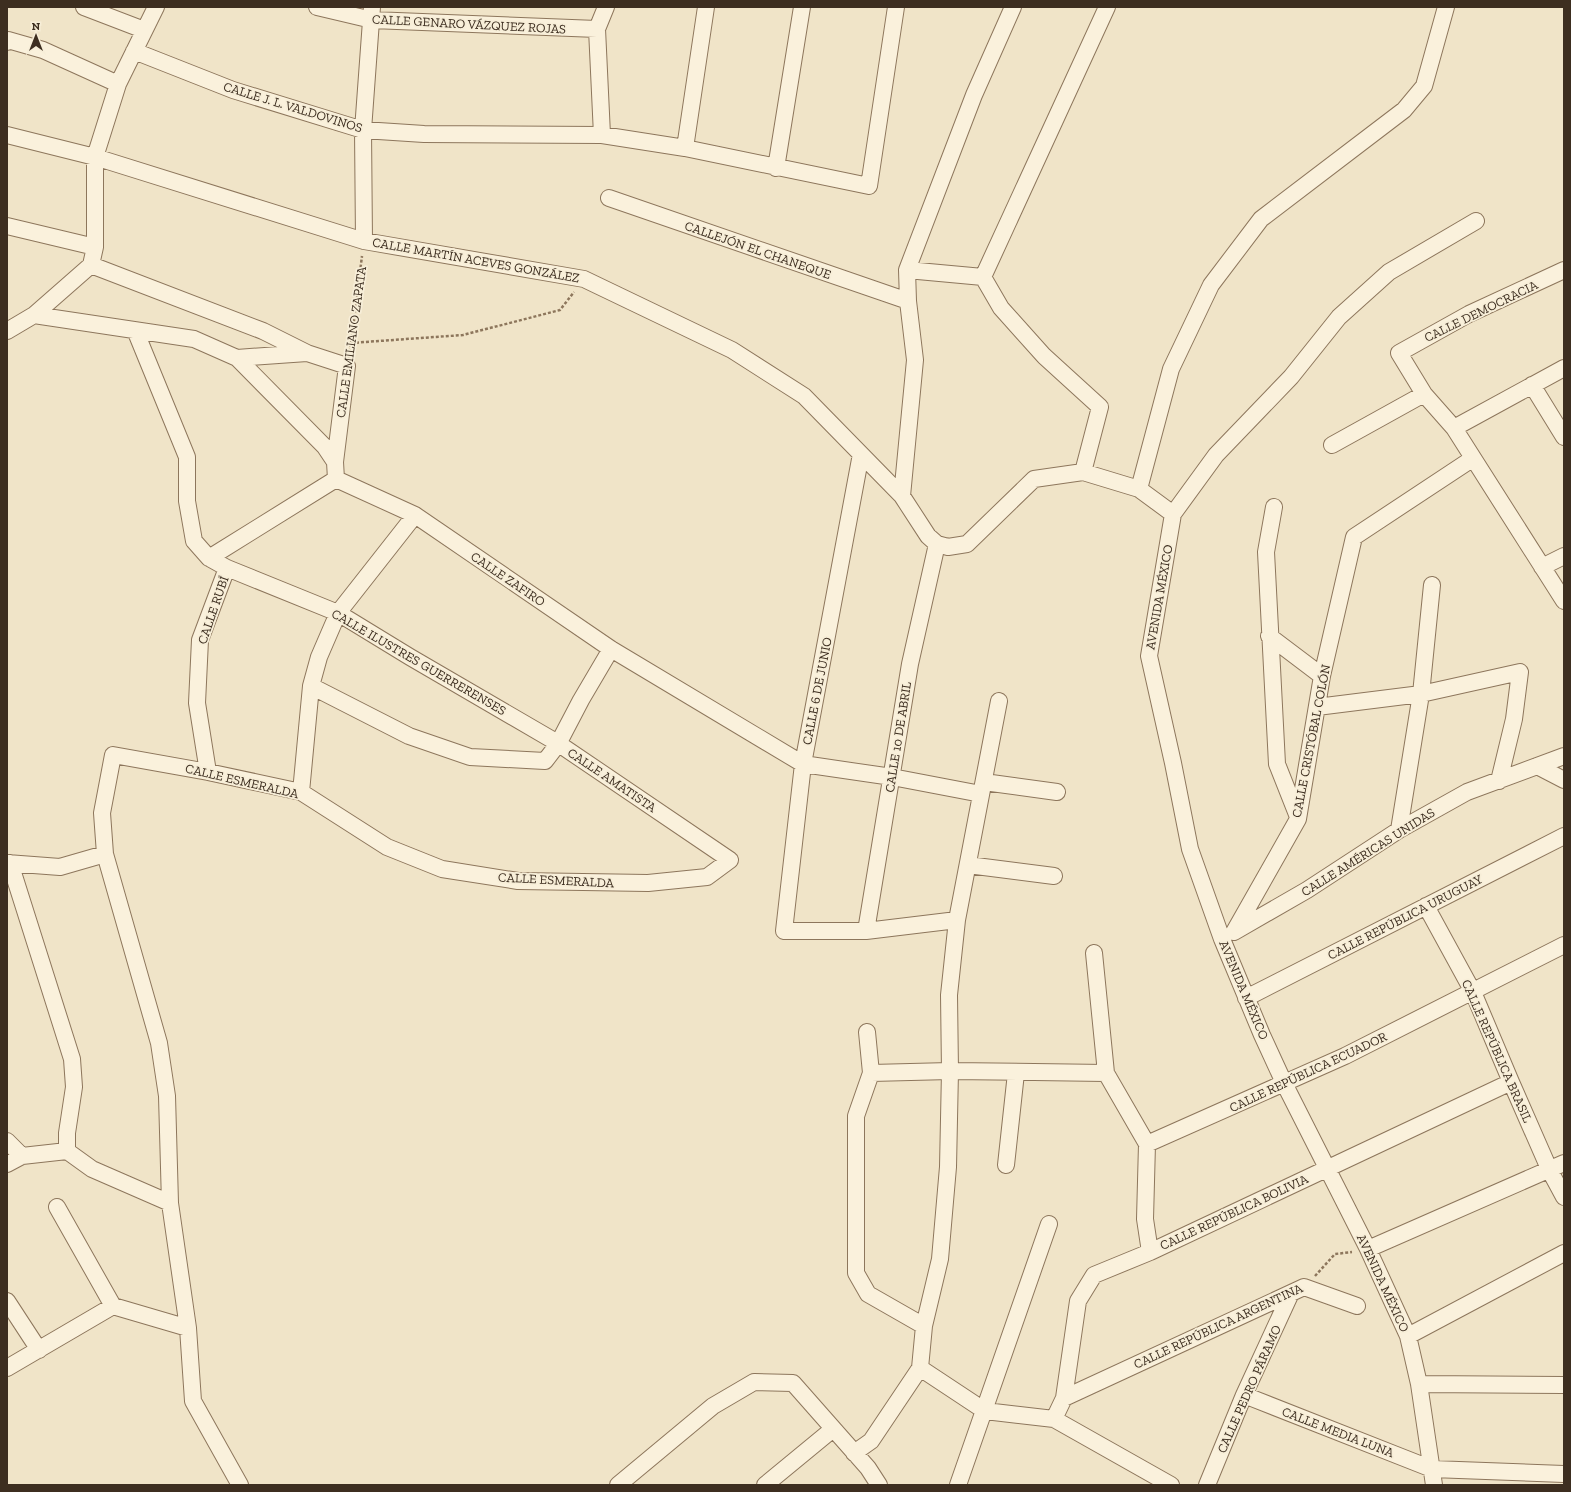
<svg xmlns="http://www.w3.org/2000/svg" width="1571" height="1492" viewBox="0 0 1571 1492" font-family="'Zilla Slab',serif">
<style>
.lines{fill:none;stroke-linecap:round;stroke-linejoin:round}
.minor-casing{stroke:#8d765c;stroke-width:18}
.path{stroke:#8d765c;stroke-width:2.5;stroke-dasharray:3 2;stroke-linecap:butt}
.minor{stroke:#faf1dc;stroke-width:16}
.labels{text-anchor:middle;dominant-baseline:central;stroke-width:3.5;stroke-linejoin:round;paint-order:stroke}
.street-label{font-size:13px;fill:#3d2e20;stroke:#f7eed8}
</style>
<rect width="100%" height="100%" fill="#f0e4c8"/>
<g class="lines">
<defs>
<path id="minor" d="M84,7l60,23
M317,7l55,13 225,9
M7,42l1,-2 35,10 75,34
M134,51l99,39 130,40 61,4 178,1 83,13 184,38 27,-179
M7,135l88,22 269,84 220,38 148,71 72,46 98,100 26,40 9,8 11,3 19,-3 67,-65 49,-7 56,17 34,25 -24,142 24,107 17,86 32,90 40,96 23,50 83,164 40,87 11,48 15,101
M602,135l-5,-106 9,-22
M685,148l21,-141
M776,168l26,-161
M609,198l299,103
M7,226l88,21
M364,241l-1,-111 9,-123
M91,265l172,66 44,22
M907,270l76,7 124,-270
M1564,270l-95,44 -70,39 25,41 30,34 110,173
M983,277l18,31 43,48 56,51 -17,65
M34,315l160,24 43,19 70,-5 40,13 -12,96 1,17
M135,330l52,127v44l7,40 15,17 18,10 111,45 72,44 146,85 174,118 -23,17 -59,6 -130,-2 -76,-12 -55,-22 -86,-55 -93,-20 -95,-17 -11,58 3,41 54,189 8,53 3,107 18,125 5,73 47,84
M7,331l27,-16 57,-50 4,-18v-90l23,-73 38,-77
M237,358l88,89 10,15
M1532,385l32,52
M1454,428l110,-60
M1332,445l92,-51
M861,454l-58,310 -19,167h82l91,-11
M336,479l79,36 196,134 192,115 89,13 89,17
M1139,489l32,-120 40,-84 50,-66 143,-109 20,-24 22,-79
M902,496l13,-136 -7,-59 -1,-31 67,-175 39,-88
M1274,507l-8,45 11,212 21,53
M1173,514l43,-59 75,-78 48,-60 50,-45 87,-51
M209,558l127,-79
M1542,567l22,-11
M1269,636l53,40
M311,686l98,50 61,21 75,4 13,-17 23,-44 30,-51
M1317,707l104,-13 99,-22 -6,47 -15,62
M1537,766l27,14
M208,772l-11,-69 3,-63 27,-72
M984,782l73,10
M301,792l10,-106 8,-29 19,-44 77,-98
M1399,830l22,-136 11,-109
M7,863l53,4 45,-13
M10,863l62,196 2,28 -7,46v18
M968,865l86,11
M1426,906l47,86 38,90 39,89 14,26
M866,931l44,-267 27,-120
M1234,932l64,-113 24,-143 32,-139 118,-78
M1234,932l73,-42 92,-60 68,-38 97,-36
M1094,953l12,120 41,71
M1246,998l318,-162
M867,1032l4,41 -15,43v157l12,21 56,32
M871,1073l79,-2 156,2
M7,1141l15,15 45,-5 25,18 78,34
M1147,1144l198,-88 219,-111
M1147,1144l-2,75 5,33
M7,1164l15,-8
M1006,1165l10,-92
M57,1207l56,99
M1368,1249l196,-86
M7,1301l32,49
M1408,1336l156,-83
M7,1368l106,-62 75,22
M920,1368l65,43 69,8 117,66
M1419,1384l145,1
M1244,1395l188,74 132,5
M1064,1398l240,-111 53,19
M1054,1419l10,-21 14,-97 16,-26 56,-23 361,-170
M854,1453l17,-12 49,-73 4,-42 16,-67 8,-92 2,-96 -1,-76 8,-75 42,-219
M618,1485l95,-79 41,-24 39,1 75,85 11,17
M765,1485l68,-56
M958,1485l91,-261
M1207,1485l37,-90 47,-102"/>
</defs>
<!-- minor casing -->
<use href="#minor" class="minor-casing"/>
<!-- path -->
<path class="path" d="M351,343l112,-8 97,-25 14,-18
M350,352l12,-96
M1315,1276l20,-22 17,-2"/>
<!-- minor -->
<use href="#minor" class="minor"/>
</g>
<g class="labels">
<!-- street labels -->
<g class="street-label">
<text transform="translate(469 24) rotate(3)">CALLE GENARO VÁZQUEZ ROJAS</text>
<text transform="translate(293 107) rotate(17)">CALLE J. L. VALDOVINOS</text>
<text transform="translate(758 250) rotate(19)">CALLEJÓN EL CHANEQUE</text>
<text transform="translate(476 260) rotate(10)">CALLE MARTÍN ACEVES GONZÁLEZ</text>
<text transform="translate(1481 311) rotate(-26)">CALLE DEMOCRACIA</text>
<text transform="translate(351 342) rotate(-82)">CALLE EMILIANO ZAPATA</text>
<text transform="translate(508 579) rotate(34)">CALLE ZAFIRO</text>
<text transform="translate(1159 597) rotate(-80)">AVENIDA MÉXICO</text>
<text transform="translate(213 610) rotate(-71)">CALLE RUBÍ</text>
<text transform="translate(419 662) rotate(30)">CALLE ILUSTRES GUERRERENSES</text>
<text transform="translate(817 691) rotate(-79)">CALLE 6 DE JUNIO</text>
<text transform="translate(898 737) rotate(-81)">CALLE 10 DE ABRIL</text>
<text transform="translate(1311 741) rotate(-79)">CALLE CRISTÓBAL COLÓN</text>
<text transform="translate(612 780) rotate(34)">CALLE AMATISTA</text>
<text transform="translate(242 781) rotate(13)">CALLE ESMERALDA</text>
<text transform="translate(1368 852) rotate(-32)">CALLE AMÉRICAS UNIDAS</text>
<text transform="translate(556 880) rotate(3)">CALLE ESMERALDA</text>
<text transform="translate(1405 917) rotate(-27)">CALLE REPÚBLICA URUGUAY</text>
<text transform="translate(1244 990) rotate(67)">AVENIDA MÉXICO</text>
<text transform="translate(1497 1051) rotate(66)">CALLE REPÚBLICA BRASIL</text>
<text transform="translate(1308 1072) rotate(-25)">CALLE REPÚBLICA ECUADOR</text>
<text transform="translate(1234 1212) rotate(-25)">CALLE REPÚBLICA BOLIVIA</text>
<text transform="translate(1383 1283) rotate(65)">AVENIDA MÉXICO</text>
<text transform="translate(1218 1326) rotate(-25)">CALLE REPÚBLICA ARGENTINA</text>
<text transform="translate(1249 1389) rotate(-66)">CALLE PEDRO PÁRAMO</text>
<text transform="translate(1338 1432) rotate(21)">CALLE MEDIA LUNA</text>
</g>
</g>
<!-- border -->
<rect width="1571" height="1492" fill="none" stroke="#3d2e20" stroke-width="16"/>
<!-- north arrow -->
<g transform="translate(36 36)" stroke="#f7eed8" stroke-width="3" paint-order="stroke">
<path d="M0-3L7 15L0 10L-7 15Z" fill="#3d2e20"/>
<text y="-6" font-size="11" font-weight="bold" text-anchor="middle" fill="#3d2e20">N</text>
</g>
</svg>
